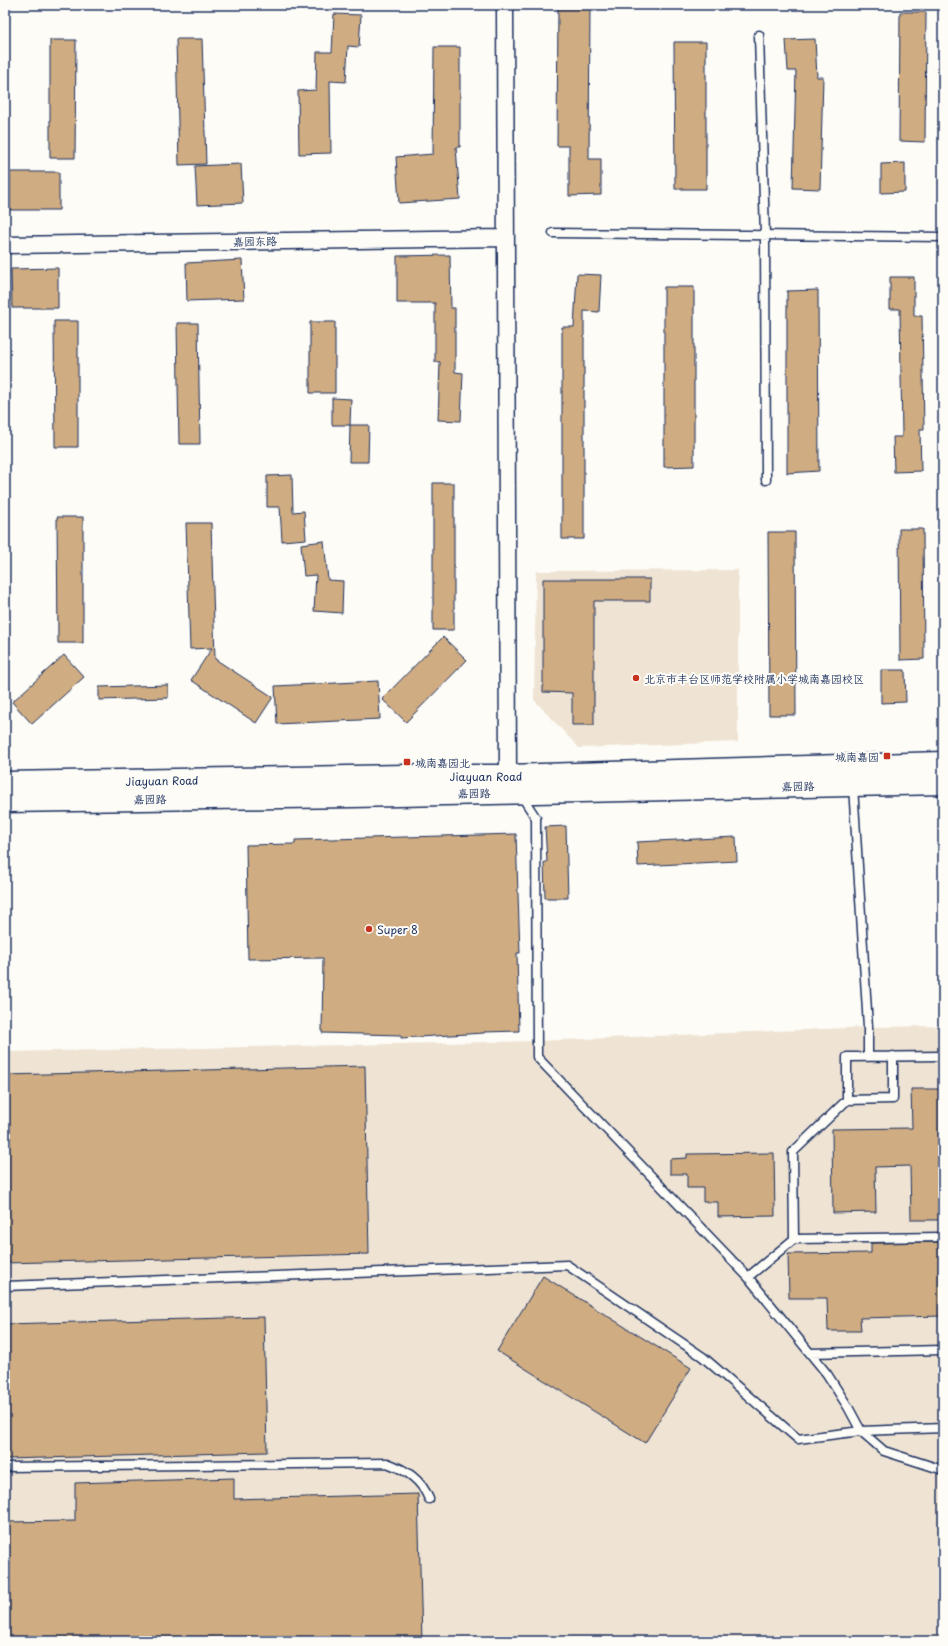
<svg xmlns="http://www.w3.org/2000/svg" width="948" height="1646" viewBox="0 0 948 1646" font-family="'Playpen Sans','LXGW WenKai TC',sans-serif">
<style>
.built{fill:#efe4d4}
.building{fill:#cfac81;stroke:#1b2f5e}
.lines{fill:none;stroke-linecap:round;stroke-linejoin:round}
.service-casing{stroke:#1b2f5e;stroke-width:11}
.minor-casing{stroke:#1b2f5e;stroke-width:19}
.secondary-casing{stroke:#1b2f5e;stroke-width:25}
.service{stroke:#fdfcf7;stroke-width:8}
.minor{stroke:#fdfcf7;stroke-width:16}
.secondary{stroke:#fdfcf7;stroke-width:22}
.poi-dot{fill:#c8321e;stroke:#fdfcf7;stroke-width:1.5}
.labels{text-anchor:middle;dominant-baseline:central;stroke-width:4;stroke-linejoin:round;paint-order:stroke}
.street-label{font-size:11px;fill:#1b2f5e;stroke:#fdfcf7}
.poi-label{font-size:11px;fill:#1b2f5e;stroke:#fdfcf7;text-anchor:start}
</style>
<rect width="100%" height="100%" fill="#fdfcf7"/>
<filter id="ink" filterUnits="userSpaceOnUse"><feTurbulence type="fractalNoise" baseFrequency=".025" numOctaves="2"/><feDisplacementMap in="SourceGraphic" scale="8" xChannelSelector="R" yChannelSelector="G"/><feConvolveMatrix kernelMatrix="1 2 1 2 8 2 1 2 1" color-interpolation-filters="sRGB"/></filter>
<g filter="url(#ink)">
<!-- built -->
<path class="built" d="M738,570v172l-159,6 -45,-48 2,-129z
M943,1026v615h-938v-589l532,-11 331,-14z"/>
<!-- building -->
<path class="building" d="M558,5h32l-1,154h12v36l-32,1v-50h-12z
M900,12h26l-1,130 -26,-1z
M334,14l27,1 -2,32 -11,-1 -2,36 -16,-1 1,72 -32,1 -1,-63 18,-1 1,-38h15z
M176,39h26l4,125 -27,1z
M815,39l2,38h6l-3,112 -27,-1 3,-117h-8l-2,-31z
M50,40h26l-1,118h-25z
M674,42h32v147h-31z
M434,47h26v100h-4l4,52 -61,4 -3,-46 37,-3z
M905,163v29l-24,1v-29z
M241,164l2,39 -46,2 -2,-39z
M10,172h49v38h-49z
M450,255l1,53h4v64l8,1 -2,48 -23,-1 2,-58h-5v-59h-38v-47z
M242,260l2,39 -57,2 -1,-38z
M58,268v40h-46l-1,-39z
M577,274l24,1 -2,37 -15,-1v228h-22v-212h12z
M890,277h24v39h8l2,113h-4l1,42 -27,1 -1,-35h9l-2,-128h-10z
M664,287h30v179l-30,1z
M818,290l1,181 -32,2v-182z
M54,321h24v126h-23z
M310,322h25v71h-25z
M177,323h21l2,121h-21z
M332,398l19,1 -1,26h-18z
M350,425h19l-1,37h-19z
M292,475l1,37 11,-1 2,28 -24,2 -2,-34h-13v-31z
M433,483h21v147h-21z
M57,517h26v126h-25z
M186,523h25l4,136 58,38 -17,26 -65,-43 21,-32 -22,1z
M899,529h24l1,130 -24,1z
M768,532h27l1,183h-27z
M324,541l4,39 15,1 -1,32 -28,-2 2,-36 -12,1 -3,-32z
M543,579h107v22h-56v124h-22v-32l-29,-1z
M443,637l24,23 -61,62 -24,-23z
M64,655l20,22 -52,47 -20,-22z
M881,670h24l1,32 -25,1z
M378,681l2,38 -103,5 -2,-38z
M168,685v13l-69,2v-13z
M566,826l2,72h-23l-1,-36h3l-2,-35z
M516,834l4,119h-3l2,78 -35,1v1l-83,5v-3l-79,-2 1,-75 -75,1 -2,-114 49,-1v-4z
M736,837l1,24 -99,5 -1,-24z
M365,1066l4,188 -364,9v-188z
M911,1089h32v131h-32l-1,-54 -35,1 1,45 -43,1 -1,-84 80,-1z
M774,1153l1,63 -57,1v-15h-15v-14h-16v-14h-17v-15l17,-1v-4z
M943,1242v74l-83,2 1,13h-33l-1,-33h-38l-1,-44 83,-1v-10z
M543,1276l148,92 -46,75 -148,-92z
M264,1317l3,135 -262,7v-135z
M234,1478v21l184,-5 4,147h-417v-119l70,-1v-38z"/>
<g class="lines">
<defs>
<path id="service" d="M759,35l6,200 1,245
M553,233l390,4
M853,786l15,241v29
M521,795l15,23 1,239 211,220 79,97 21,33 13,24 23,20 59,19
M847,1100v-43l96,-1
M794,1239l149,-2
M748,1277l46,-38 -1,-87 54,-52 46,-1v-43
M5,1286l562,-21 136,92 95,82 63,-8 82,-3
M810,1353l133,-3
M5,1467l382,-4c19,7 34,16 42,36"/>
<path id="minor" d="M505,5l3,771
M5,245l501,-7"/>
<g id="secondary">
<path id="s1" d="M5,783l400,-7h103l435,-13"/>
<path d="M5,801l347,-5 591,-13"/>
</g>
</defs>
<!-- service casing -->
<use href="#service" class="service-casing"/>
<!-- minor casing -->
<use href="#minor" class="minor-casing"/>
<!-- secondary casing -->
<use href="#secondary" class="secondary-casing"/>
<!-- service -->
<use href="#service" class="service"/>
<!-- minor -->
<use href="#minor" class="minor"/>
<!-- secondary -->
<use href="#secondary" class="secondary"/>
</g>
</g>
<!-- markers -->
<g class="poi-dot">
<circle cx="636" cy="678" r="4"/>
<rect x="883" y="752" width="8" height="8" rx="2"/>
<rect x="403" y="758" width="8" height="8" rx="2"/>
<circle cx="369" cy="929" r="4"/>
</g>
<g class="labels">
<!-- street labels -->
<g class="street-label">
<text transform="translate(255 241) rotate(-1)">嘉园东路</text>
<text stroke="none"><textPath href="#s1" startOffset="481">Jiayuan Road</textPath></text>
<text stroke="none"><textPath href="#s1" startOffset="157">Jiayuan Road</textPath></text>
<text transform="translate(798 786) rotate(-1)">嘉园路</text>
<text transform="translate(474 793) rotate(-1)">嘉园路</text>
<text transform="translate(150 799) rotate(-1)">嘉园路</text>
</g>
<!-- poi labels -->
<g class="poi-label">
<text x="644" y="678">北京市丰台区师范学校附属小学城南嘉园校区</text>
<text x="879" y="756" text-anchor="end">城南嘉园</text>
<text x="415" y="762">城南嘉园北</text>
<text x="377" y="929">Super 8</text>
</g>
</g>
<!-- margin -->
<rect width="948" height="1646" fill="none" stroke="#fdfcf7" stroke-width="20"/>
<rect x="10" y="10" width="928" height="1626" fill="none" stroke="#1b2f5e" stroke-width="1.5" filter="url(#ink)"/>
</svg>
